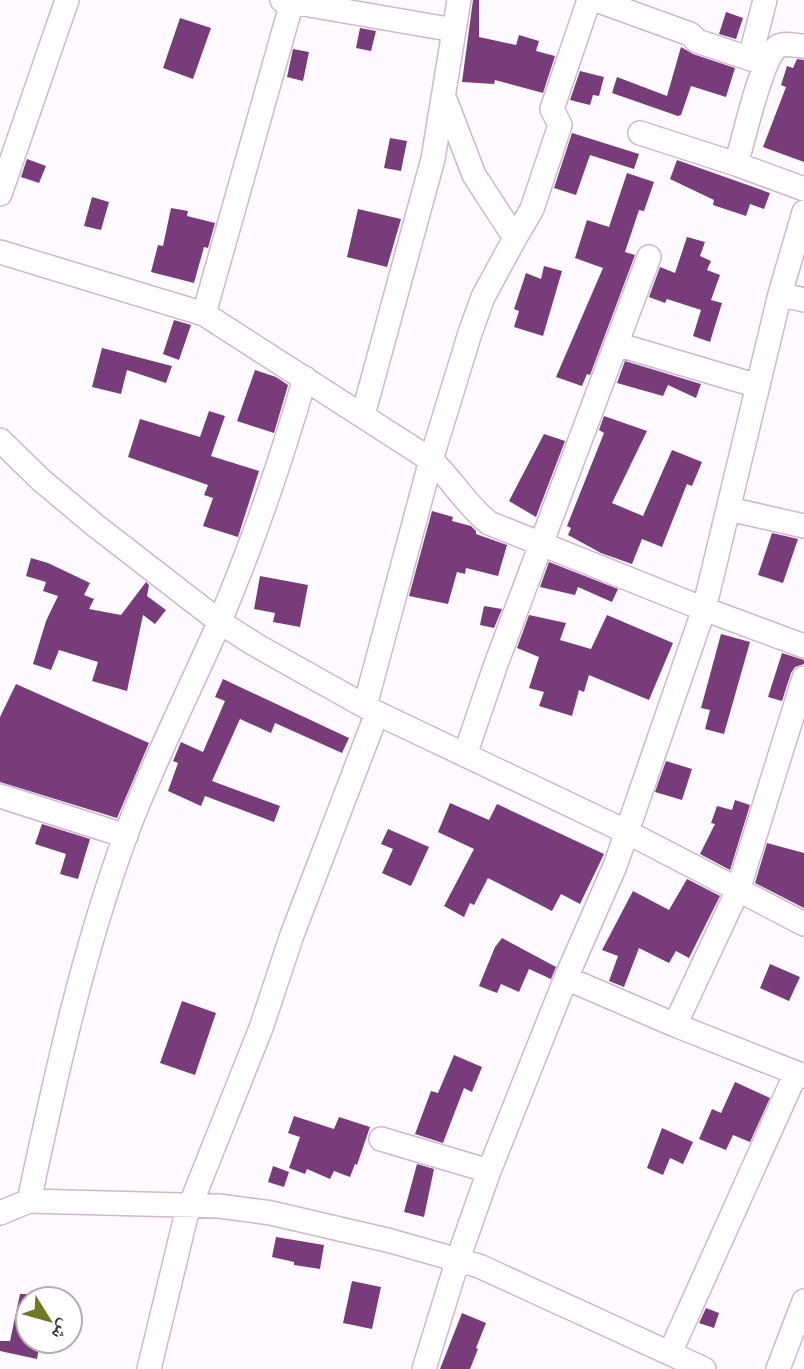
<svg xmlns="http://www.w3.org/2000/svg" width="804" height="1369" viewBox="0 0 804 1369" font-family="'Titillium Web','Noto Naskh Arabic',sans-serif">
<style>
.building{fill:#783c7b}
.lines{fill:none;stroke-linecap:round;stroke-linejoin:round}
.minor-casing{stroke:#cfb7d0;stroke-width:26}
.minor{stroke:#fff;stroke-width:23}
</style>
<rect width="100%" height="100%" fill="#fffaff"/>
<!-- building -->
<path class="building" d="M473,0h6v37l37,8 3,-10 20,6 -3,10 19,5 -12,37 -48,-13 -1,4 -32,-2z
M726,12l17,6 -7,21 -17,-5z
M180,18l31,10 -18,51 -30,-11z
M360,28l16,3 -5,20 -15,-3z
M681,47l12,7 42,14 -9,29 -35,-11 -10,29 -3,1 -66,-23 5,-16 50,19z
M293,49l16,3 -6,29 -16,-4z
M797,59l7,1v102l-41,-15 23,-60 -5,-2 6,-19 6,2z
M580,71l24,6 -5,19 -6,-1 -3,10 -20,-5z
M572,133l67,21 -5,15 -44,-14 -14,40 -22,-7z
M390,138l17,3 -6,30 -17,-3z
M27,159l19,7 -7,17 -18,-6z
M677,160l93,33 -6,16 -14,-5 -4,12 -33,-11 1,-5 -44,-21z
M627,173l27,9 -10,29 -5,-1 -14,42 10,3 -45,120 -3,-1 -5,12 -26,-9 47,-109 -28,-10 12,-38 22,7z
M92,197l17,5 -8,28 -17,-4z
M171,208l17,3 -1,5 28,7 -7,25 -4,-1 -10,36 -43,-11 7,-27 5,1z
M358,209l43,10 -14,48 -40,-10z
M687,237l18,5 -5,14 11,5 -4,9 13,5 -9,25 11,3 -12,39 -17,-6 8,-26 -34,-11 -2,4 -16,-6 11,-30 15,6z
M544,266l18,5 -19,65 -29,-9 5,-16 -5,-2 12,-36 15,6z
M174,320l17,5 -12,35 -16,-6z
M102,348l70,18 -6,17 -39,-13 -6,24 -29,-7z
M625,361l76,23 -5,14 -28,-13 -5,11 -46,-13z
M255,370l21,7 12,8 -14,48 -37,-12z
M209,411l16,5 -14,40 48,15 -21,66 -35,-11 10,-28 -9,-3 4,-10 -80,-28 12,-38 60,18z
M604,416l43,15 -35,72 31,13 29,-66 30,12 -10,24 -5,-2 -25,63 -20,-8 -10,25 -31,-11 -33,-18 3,-7 -4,-2 37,-93 -5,-3z
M544,434l21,7 -29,76 -27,-16z
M432,511l21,6 -1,4 19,5 5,5v3l31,11 -9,31 -32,-8 -1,6 -8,-2 -9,32 -39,-8z
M772,533l26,6 -15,44 -25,-8z
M31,558l17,5 42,20 -6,12 10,4 -5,10 32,6 25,-33 3,3 -2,11 19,14 -11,14 -12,-9 -16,76 -35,-10 6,-19 -39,-12 -8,20 -18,-6 13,-43 12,-25 -15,-5 3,-9 -20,-6z
M549,562l69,27 -6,13 -34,-15 -3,8 -35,-8z
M260,576l48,9 -8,42 -27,-5 2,-9 -21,-4z
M484,606l18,3 -8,19 -14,-3z
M529,615l37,8 -6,17 31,9 16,-34 66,28 -24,57 -60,-25 -5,17 -5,-2 -7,26 -33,-10 5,-14 -15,-4 10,-31 -22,-9z
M721,634l29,8 -26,92 -19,-5 5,-19 -9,-2z
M782,653l22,7v4l-9,3 -4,6 -9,28 -14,-4z
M223,679l126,59 -7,15 -67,-30 -4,10 -31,-14 -28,62 68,25 -6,16 -69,-26 -4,10 -33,-15 10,-28 -5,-2 8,-19 22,10 22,-51 -10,-4z
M16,684l133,59 -32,75 -117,-36v-65z
M666,761l26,8 -10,31 -27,-8z
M735,800l15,5 -20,65 -30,-16 15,-30 -4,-1 6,-17 15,4z
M450,803l39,17 8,-16 107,50 -24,50 -19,-10 -9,17 -64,-33 -14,27 -4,-2 -6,14 -20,-11 30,-57 -36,-17z
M42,824l48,15 -12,40 -18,-5 6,-20 -31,-10z
M388,829l41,18 -18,39 -29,-13 11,-24 -12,-5z
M767,843l37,10v55l-49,-25z
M687,879l33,17 -31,62 -13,-7 -7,12 -30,-15 -15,39 -15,-6 9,-25 -16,-6 31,-59 36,19z
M502,938l54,29 -5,12 -22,-10 -10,23 -18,-8 -4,9 -18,-7 16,-39z
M770,964l30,13 -11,24 -29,-13z
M182,1001l34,12 -21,62 -35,-12z
M454,1055l28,12 -10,25 -8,-4 -21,55 -28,-9 16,-43 7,2z
M735,1082l35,16 -20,44 -17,-7 -7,15 -27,-11 13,-30 9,4z
M294,1116l40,13 5,-12 31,10 -13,38 -2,-1 -5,13 -16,-6 -4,8 -23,-10 -2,5 -16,-6 11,-31 -12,-4z
M662,1128l31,14 -10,22 -13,-6 -7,17 -16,-7z
M417,1164l17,5 -10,48 -20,-5z
M273,1166l16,6 -5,15 -16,-5z
M276,1237l48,8 -4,24 -26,-4v-3l-22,-5z
M352,1281l29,6 -9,42 -29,-6z
M20,1294h8v47h12l-3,18 -37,-8v-10h10z
M706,1308l13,5 -5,15 -15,-5z
M462,1313l24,10 -10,25 2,1 -8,20h-30z"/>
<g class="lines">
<defs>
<path id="minor" d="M596,0l94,34 7,7 69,23
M292,2l162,28
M804,46c-8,0 -21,-4 -27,1 -17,14 -33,93 -41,117l68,25
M750,58l15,-58
M446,102l28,73 41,63 17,-29 28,-84 -8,-16 37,-109
M640,133l96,31
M0,194l67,-194
M0,252l204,62 227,146c21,19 35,45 58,63l215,86 100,37
M780,294l24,6
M204,314l88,-312 -10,-2
M616,344l142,42
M363,415l70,-256 26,-159
M0,440l41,40 55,46 124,96 34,22 123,69 250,119 177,92
M729,509l75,17
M365,706l66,-246 39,-127 13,-36 32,-59
M465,755l31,-91 153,-407
M0,796l126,40
M566,978l109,47 129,51
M675,1025l63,-135 66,-212
M381,1139l108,32
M29,1201c26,-122 53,-246 96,-364 27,-73 63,-143 94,-214 34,-80 62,-162 86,-245
M0,1213l29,-12 190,5 52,7 120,28 88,25 225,103
M670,1353l126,-280
M149,1369l37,-153 75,-188 31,-93 85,-222
M424,1369l34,-110 31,-88 77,-193 49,-112 89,-257 76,-315 24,-82
M778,1369l26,-68"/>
</defs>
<!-- minor casing -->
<use href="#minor" class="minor-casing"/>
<!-- minor -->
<use href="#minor" class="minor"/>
</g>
<!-- north arrow -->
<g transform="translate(49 1320) rotate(127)"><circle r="33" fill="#ffffff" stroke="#b3afb3" stroke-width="2"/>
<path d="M0-5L12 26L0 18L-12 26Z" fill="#6f7924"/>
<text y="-10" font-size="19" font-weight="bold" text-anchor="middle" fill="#423842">ش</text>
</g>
</svg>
